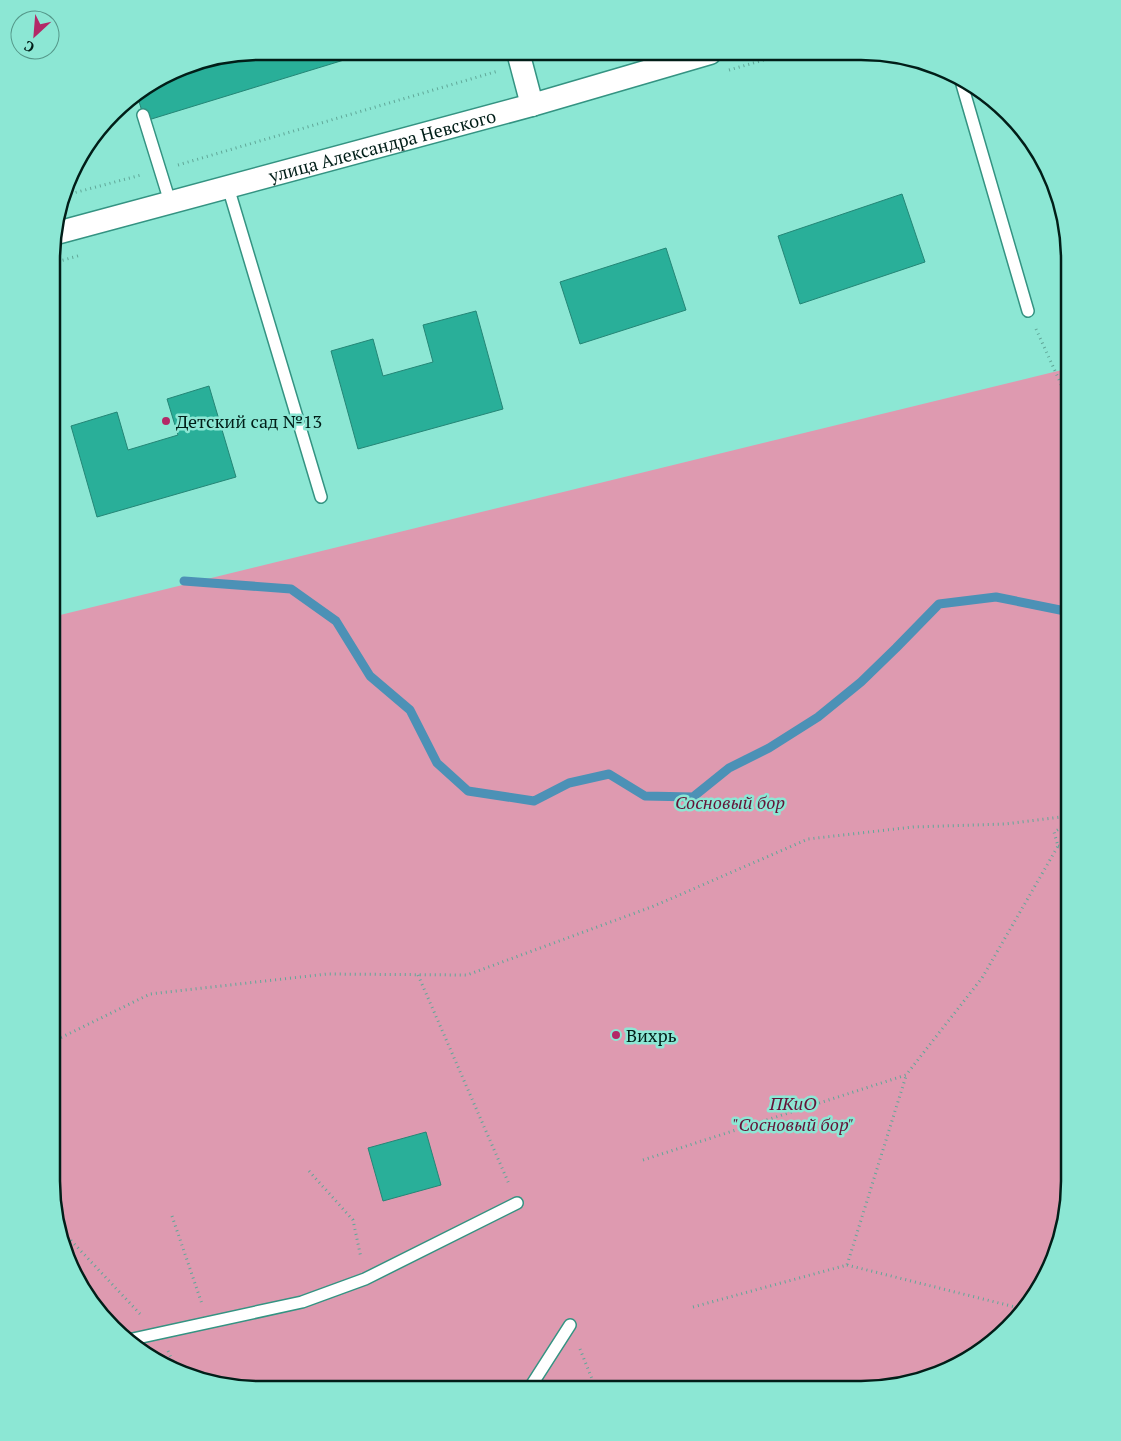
<svg xmlns="http://www.w3.org/2000/svg" width="1121" height="1441" viewBox="0 0 1121 1441" font-family="'PT Serif',serif">
<style>
.green{fill:#de9ab0}
.lines{fill:none;stroke-linecap:round;stroke-linejoin:round}
.stream{stroke:#4c91b6;stroke-width:9}
.building{fill:#29af99;stroke:#248676}
.service-casing{stroke:#349382;stroke-width:14}
.minor-casing{stroke:#349382;stroke-width:25}
.path{stroke:#60a798;stroke-width:3;stroke-dasharray:1 4;stroke-linecap:butt}
.service{stroke:#fff;stroke-width:11}
.minor{stroke:#fff;stroke-width:22}
.poi-dot{fill:#b32967;stroke:#8ce7d4;stroke-width:2}
.labels{text-anchor:middle;dominant-baseline:central;stroke-width:5;stroke-linejoin:round;paint-order:stroke}
.street-label{font-size:18px;fill:#011e18;stroke:#8ce7d4}
.poi-label{font-size:18px;fill:#011e18;stroke:#8ce7d4;text-anchor:start}
.park-label{font-size:18px;font-style:italic;fill:#641437;stroke:#8ce7d4}
.rim{fill:none;stroke:#011e18;stroke-width:2.5}
</style>
<rect width="100%" height="100%" fill="#8ce7d4"/>
<!-- green -->
<path class="green" d="M1070,368l-1,827 -10,53 -24,49 -36,41 -46,30 -92,22 -628,-2 -89,-34 -41,-36 -30,-45 -22,-92 1,-564z"/>
<g class="lines">
<!-- stream -->
<path class="stream" d="M184,581l107,8 45,32 34,55 40,34 27,53 31,28 66,10 35,-18 40,-9 36,22 48,1 36,-29 40,-20 49,-31 43,-35 35,-34 43,-44 57,-7 74,15"/>
</g>
<!-- building -->
<path class="building" d="M260,51l96,1 1,4 -212,65 -8,-26 56,-33z
M902,194l23,68 -125,42 -22,-68z
M666,248l20,62 -106,34 -20,-62z
M476,311l27,98 -145,40 -27,-98 42,-12 10,37 50,-14 -10,-37z
M209,386l27,91 -139,40 -26,-91 46,-14 11,38 50,-15 -11,-36z
M426,1132l15,53 -58,16 -15,-53z"/>
<g class="lines">
<defs>
<path id="service" d="M961,81l67,230
M143,115l27,87
M228,187l93,310
M128,1340l174,-38 63,-23 152,-76
M529,1389l41,-64"/>
<g id="minor">
<path d="M518,52l14,53"/>
<path id="s1" d="M53,234l479,-129 178,-52"/>
</g>
</defs>
<!-- service casing -->
<use href="#service" class="service-casing"/>
<!-- minor casing -->
<use href="#minor" class="minor-casing"/>
<!-- path -->
<path class="path" d="M545,57l16,-5
M729,70l59,-17
M178,165l320,-94
M66,195l75,-20
M53,263l28,-8
M1036,329l34,75
M1068,824l-1,-8 2,-9
M1058,846l11,3
M418,975l91,209
M52,1042l98,-48 177,-20 140,1 187,-69 154,-67 105,-12 92,-3 64,-8
M643,1160l263,-85 76,-97 76,-132 -4,-14 14,-8 1,1
M309,1171l44,49 8,38
M172,1216l30,88
M64,1233l78,83
M847,1265l168,42 7,4
M693,1307l154,-42 59,-189
M580,1349l16,40
M168,1351l7,15"/>
<!-- service -->
<use href="#service" class="service"/>
<!-- minor -->
<use href="#minor" class="minor"/>
</g>
<!-- markers -->
<g class="poi-dot">
<circle cx="166" cy="421" r="5"/>
<circle cx="616" cy="1035" r="5"/>
</g>
<g class="labels">
<!-- street labels -->
<g class="street-label">
<text stroke="none"><textPath href="#s1" startOffset="341">улица Александра Невского</textPath></text>
</g>
<!-- poi labels -->
<g class="poi-label">
<text x="176" y="421">Детский сад №13</text>
<text x="626" y="1035">Вихрь</text>
</g>
<!-- park labels -->
<g class="park-label">
<text x="730" y="802">Сосновый бор</text>
<text x="793" y="1103">ПКиО<tspan x="793" dy="21">"Сосновый бор"</tspan></text>
</g>
</g>
<!-- crop -->
<path d="M0 0H1121V1441H0ZM260 60H861A200 200 0 0 1 1061 260V1181A200 200 0 0 1 861 1381H260A200 200 0 0 1 60 1181V260A200 200 0 0 1 260 60Z" fill="#8ce7d4" fill-rule="evenodd"/>
<path class="rim" d="M260 60H861A200 200 0 0 1 1061 260V1181A200 200 0 0 1 861 1381H260A200 200 0 0 1 60 1181V260A200 200 0 0 1 260 60Z"/>
<!-- north arrow -->
<g transform="translate(35 35) rotate(206)"><circle r="24" fill="#8ce7d4" stroke="#549789"/>
<path d="M0-4L9 19L0 12L-9 19Z" fill="#b32967"/>
<text y="-8" font-size="14" font-weight="bold" text-anchor="middle" fill="#011e18">С</text>
</g>
</svg>
